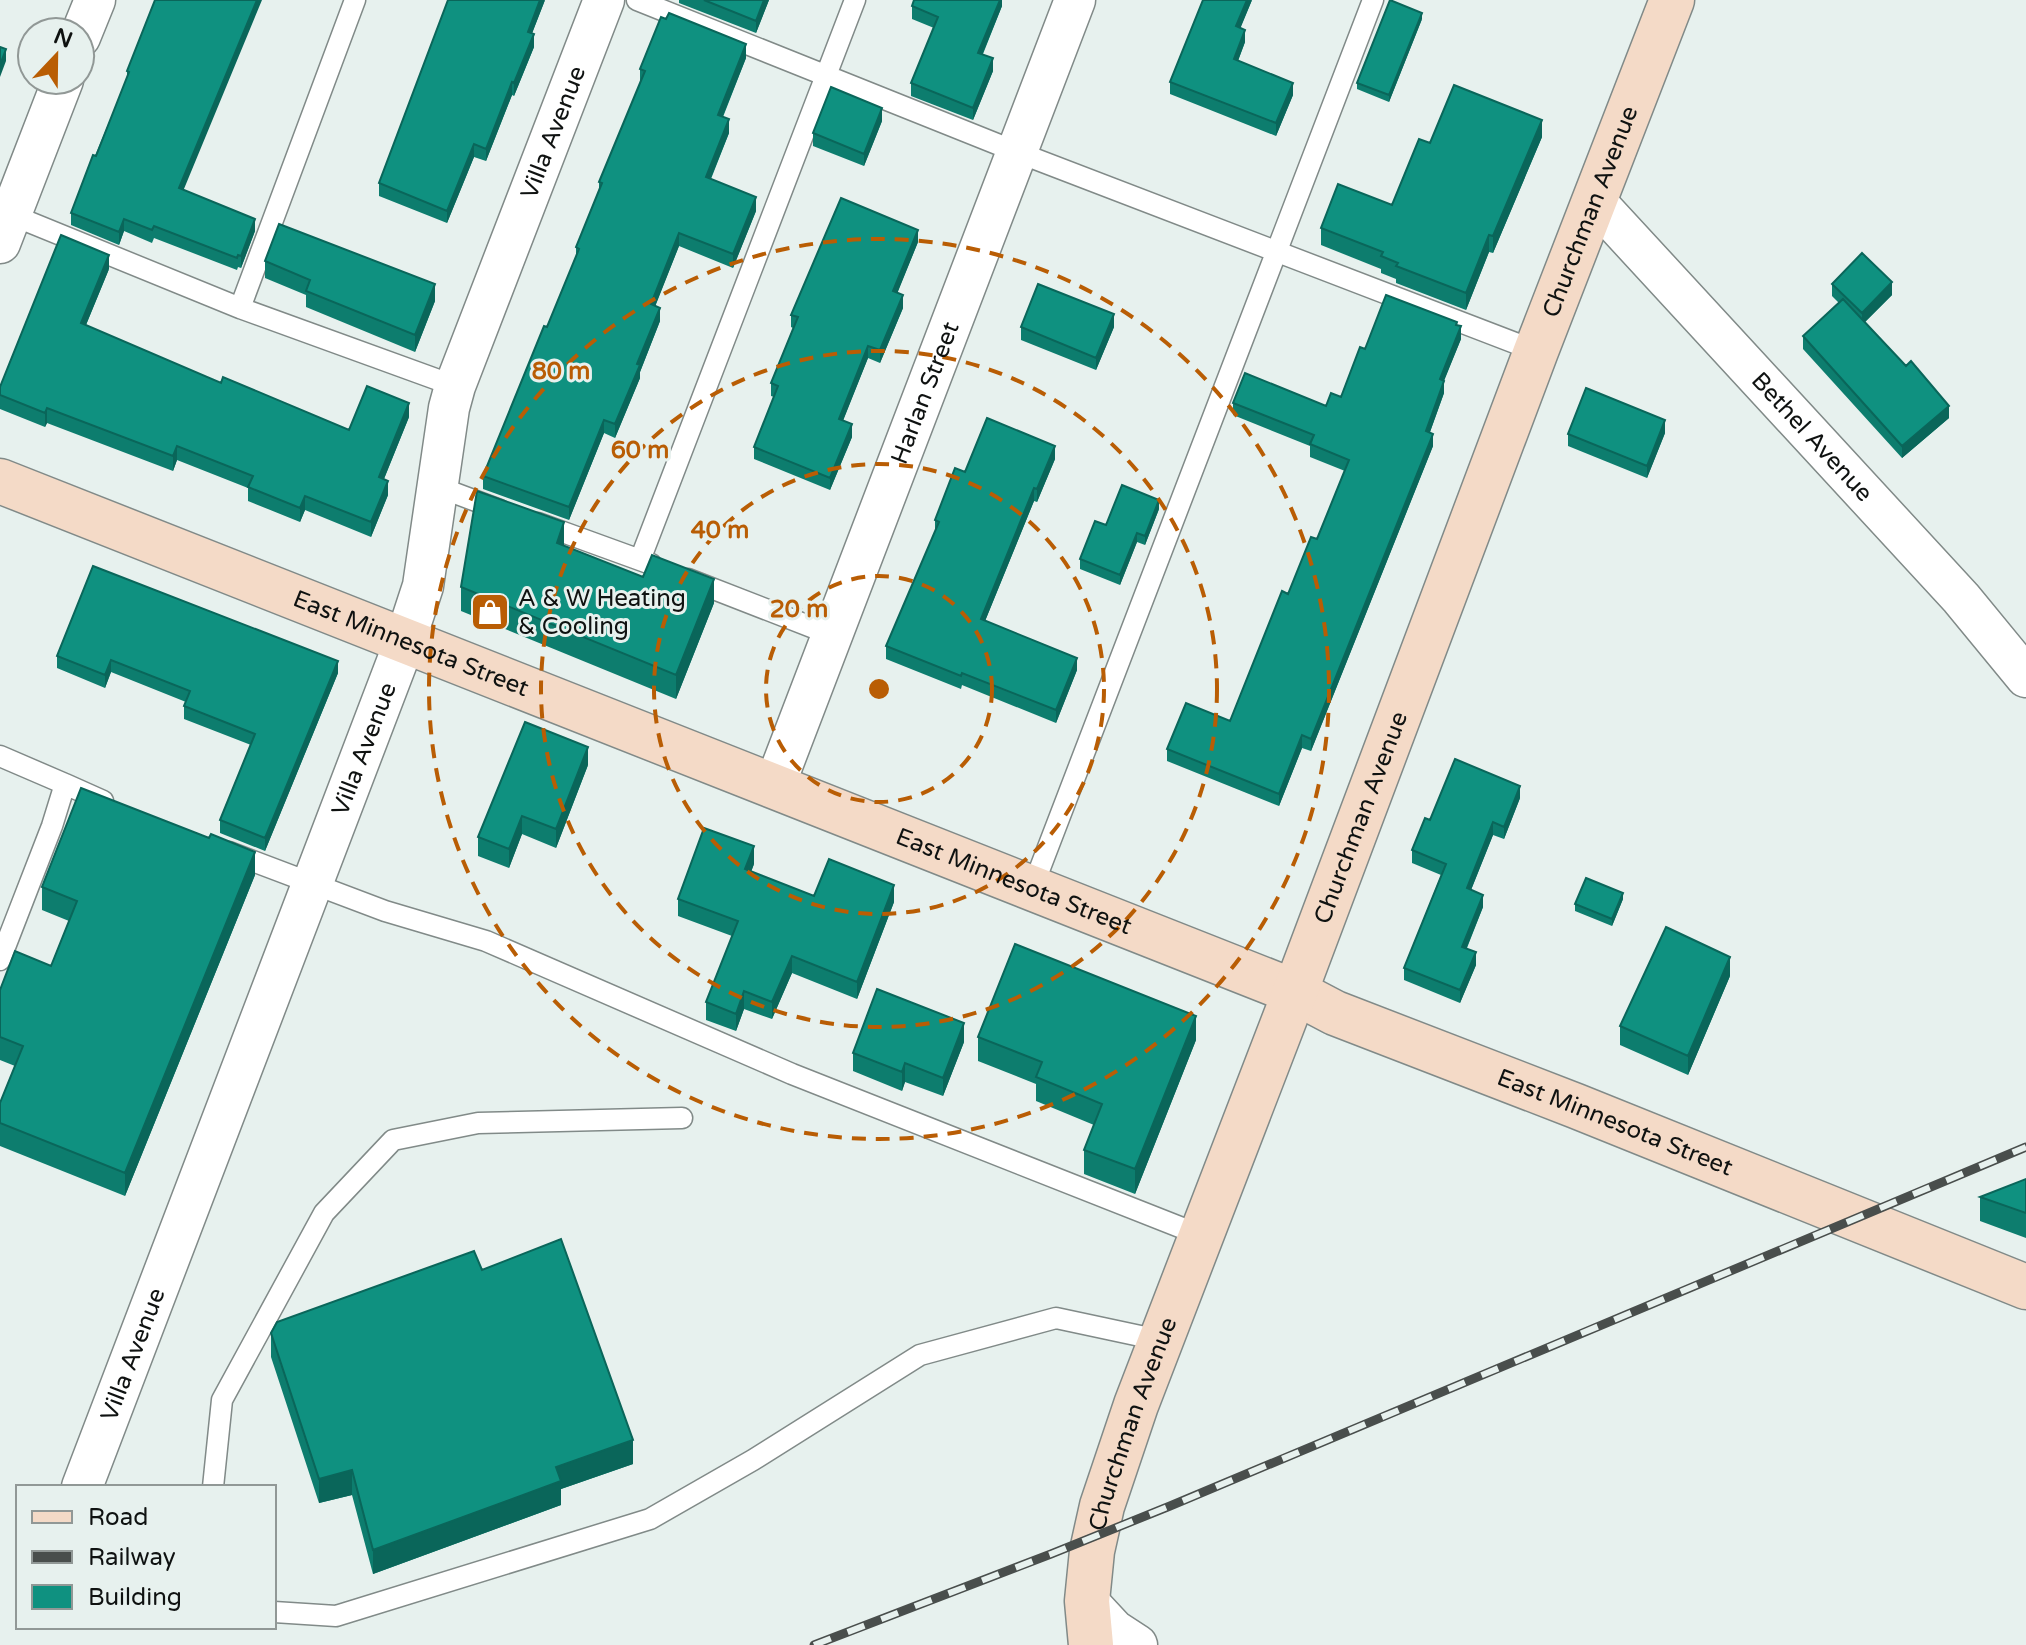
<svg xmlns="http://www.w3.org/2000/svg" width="2026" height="1645" viewBox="0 0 2026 1645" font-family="'Varela Round',sans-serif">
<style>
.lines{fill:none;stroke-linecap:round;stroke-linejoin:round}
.lane-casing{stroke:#818a88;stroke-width:23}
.street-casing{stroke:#818a88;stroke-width:43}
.secondary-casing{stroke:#818a88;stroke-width:47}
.lane{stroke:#fff;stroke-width:20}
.street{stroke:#fff;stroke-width:40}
.secondary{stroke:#f4dac7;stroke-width:44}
.rail-casing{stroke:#494e4c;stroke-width:9}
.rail{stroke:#e7f1ee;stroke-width:6;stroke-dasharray:18;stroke-linecap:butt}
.wall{fill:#0d7d6e}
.shaded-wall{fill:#0a665a}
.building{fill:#0f9180;stroke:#0a665a;stroke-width:2}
.ring{fill:none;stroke:#b95d04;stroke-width:4;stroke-dasharray:14 10}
.labels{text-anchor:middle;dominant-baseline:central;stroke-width:6;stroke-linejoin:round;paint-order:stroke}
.street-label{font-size:24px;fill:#0f1211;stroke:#e7f1ee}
.poi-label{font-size:24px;fill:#0f1211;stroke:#e7f1ee;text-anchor:start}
.centre{fill:#b95d04;stroke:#e7f1ee;stroke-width:4}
.ring-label{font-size:24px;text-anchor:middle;font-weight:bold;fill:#b95d04;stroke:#e7f1ee;stroke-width:6;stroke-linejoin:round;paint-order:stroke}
</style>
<rect width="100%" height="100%" fill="#e7f1ee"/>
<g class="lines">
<defs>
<path id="lane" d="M355,0l-115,308 215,78
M637,0l380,152 519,199
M7,213l233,95
M436,486l64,24
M538,523l113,41
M640,560l215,-560
M688,579l144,56
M0,756l65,28 -13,42 -52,134
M65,784l38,17
M229,852l156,59 101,30 306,133 408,161
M1032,889l341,-889
M213,1487l9,-87 102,-187 69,-73 85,-17 204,-5
M274,1612l62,4 314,-97 103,-59 167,-105 136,-37 103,22"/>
<g id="street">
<path d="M80,37l15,-37"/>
<path id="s1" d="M1594,200l367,398 65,79"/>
<path d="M0,243l63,-163"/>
<path id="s2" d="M774,787l301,-787"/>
<path id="s3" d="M82,1487l323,-846 18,-55 26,-178 6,-22 149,-386"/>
<path d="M1087,1601l27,29 23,15"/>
</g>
<g id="secondary">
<path id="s4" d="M0,481l1295,511 40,21 241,93 450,181"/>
<path id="s5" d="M1091,1645l-4,-44 5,-50 10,-45 34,-101 159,-413 241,-641 136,-351"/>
</g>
</defs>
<!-- lane casing -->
<use href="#lane" class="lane-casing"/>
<!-- street casing -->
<use href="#street" class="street-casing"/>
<!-- secondary casing -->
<use href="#secondary" class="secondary-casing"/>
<!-- lane -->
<use href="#lane" class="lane"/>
<!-- street -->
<use href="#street" class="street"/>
<!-- secondary -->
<use href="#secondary" class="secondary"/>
<defs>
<path id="rail" d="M814,1645l237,-91 119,-48 856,-359"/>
</defs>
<!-- rail casing -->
<use href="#rail" class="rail-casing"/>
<!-- rail -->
<use href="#rail" class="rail"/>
</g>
<!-- wall -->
<path class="wall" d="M155,0l28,190 72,41 -14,37 -3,-1 -1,3 -83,-32 -2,5 -28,-12 -5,14 -48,-20v-12l56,-134v-8z
M545,0l-13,33 2,14 -20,49 -2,-1 -26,66 -12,-4 -27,66 -68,-27v-13z
M679,0h90l-13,33 -77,-30z
M1002,0v6l-19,48 10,17 -20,49 -62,-24v-13l23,-55 -22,-9v-13z
M1252,0l-12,28 5,14 -7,19 55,34 -17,41 -106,-42v-12z
M1422,19l-33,83 -32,-13v-6z
M746,58l-23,59 6,16 -18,46 45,32 -23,57 -54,-22 -24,60 5,15 -20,51v6l-25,60 -11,-5 -35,87 -86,-31v-13l64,-149 29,-69v-11l23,-57v-8l41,-99v-14z
M882,121l-18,45 -51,-20v-13z
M1542,137l-49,116 -4,-1 -23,58 -70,-27v-4l-15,-6v-4l-60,-24v-17l71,-23 38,-62z
M918,242l-21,51 6,15 -23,55 -12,-5 -25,62 9,17 -22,53 -76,-31v-12l20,-50 -3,-1v-13l22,-55 -2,-1v-12z
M265,261l170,40 -20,51 -109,-45v-12l-41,-17z
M109,269l-23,56 135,58 128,47 60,-13 -25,62 4,16 -17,42 -66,-27 -5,12 -52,-21v-13l-71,-28 -4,11 -126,-48 -2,4 -45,-18v-22z
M1832,284l60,11 -27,27 84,96 -47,40 -99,-109v-13l36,-33 -7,-7z
M1457,325l4,14 -17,41v13l-14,39 3,14 -122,305 -9,-3 -23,58 -112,-45v-12l63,-28 58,-127 29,-55 28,-68 -35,-14v-11l-77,-31v-12l93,3 15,-9 24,-48z
M1021,327h93l-18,43 -75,-30z
M1665,433l-18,45 -79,-32v-12z
M1055,459l-18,43 -3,-1 -49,120 92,49 -21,53 -94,-38 -1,4 -75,-30v-13l49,-113v-13l30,-48z
M1159,509l-14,36 -8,-3 -17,43 -40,-16v-10l26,-34z
M564,546l79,31 71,26 -38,96 -215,-88v-24z
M57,656l281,17 -73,178 -45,-18v-13l31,-75 -67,-26v-13l2,-4 -75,-30 -6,16 -48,-20z
M588,765l-32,83 -34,-14 -13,34 -31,-12v-19z
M1520,798l-16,41 -11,-4 -22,55 12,17 -16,41 9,17 -16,38 -56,-23v-12l37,-93 -29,-12v-13l18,-30z
M754,864l-3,8 63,24 80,6 -37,97 -65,-26 -20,46 -28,-10 -8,22 -30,-11v-18l26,-66 -54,-20v-17z
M255,875l-130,321 -125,-50v-43l15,-37 -15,-6v-70l51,-24 18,-45 -27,-11v-23z
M1623,899l-11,27 -37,-15v-7z
M1730,976l-42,99 -68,-30v-19z
M978,1037l218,3 -61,154 -51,-20v-24l10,-25 -58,-24v-17l-58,-23z
M964,1042l-21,54 -38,-14 -3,9 -49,-20v-18z
M2026,1179v59l-46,-17v-24z
M482,1270l151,194 -72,25v16l-188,69 -21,-79 -33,8 -48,-146v-24z"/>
<!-- shaded-wall -->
<path class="shaded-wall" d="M257,0h5l-83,201v-13z
M540,0h5l-17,44v-12z
M764,0h5l-13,33v-12z
M1000,0h2v6l-24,59v-12z
M1247,0h5l-16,39v-13z
M1422,13v6l-33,83v-7z
M1245,30v12l-11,29v-12z
M534,34v13l-20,49v-13z
M746,44v14l-28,70v-13z
M6,49v12l-6,16v-12z
M993,58v13l-20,49v-12z
M512,82v13l-26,66v-12z
M1293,83v12l-17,41v-13z
M882,108v13l-18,45v-12z
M729,119v14l-23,57v-13z
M1542,120v17l-49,116v-17z
M474,144v13l-27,66v-12z
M756,197v14l-23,57v-14z
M124,219v12l-5,14v-13z
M255,219v12l-14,37v-12z
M918,230v12l-25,62v-13z
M679,233v13l-28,71v-13z
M1489,235v17l-23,58v-17z
M109,255v14l-28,68v-14z
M1892,282v13l-30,30v-12z
M435,284v17l-20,51v-17z
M903,295v13l-23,55v-13z
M660,308v13l-20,51v6l-25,60v-14l22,-60z
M1114,314v13l-18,43v-12z
M1461,326v13l-21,52v-12z
M868,346v12l-29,73v-12z
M1444,381v12l-18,50v-12z
M409,403v14l-30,74v-14z
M1949,406v12l-47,40v-12z
M47,408v15l-2,4v-14z
M604,420v13l-35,87v-13z
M1665,420v13l-18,45v-12z
M852,424v13l-22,53v-12z
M1433,434v12l-122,305v-12z
M177,446v14l-4,11v-15z
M1055,446v13l-18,43v-13z
M388,481v14l-17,42v-15z
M1034,488v13l-53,130v-12z
M305,496v14l-5,12v-14z
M1159,500v9l-14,36v-9z
M564,522v24l-7,-3z
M1137,533v9l-17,43v-10z
M714,579v24l-38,96v-24z
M1077,658v12l-21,53v-13z
M111,660v12l-6,16v-13z
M338,661v12l-73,178v-13z
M1302,735v13l-23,58v-12z
M588,747v18l-32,83v-19z
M1520,786v12l-16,41v-12z
M522,816v18l-13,34v-19z
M1493,822v13l-26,65v-12z
M754,846v18l-9,23v-18z
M255,852v23l-130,321v-23z
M894,885v17l-37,97v-17z
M1623,893v6l-11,27v-7z
M1483,895v12l-21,52v-12z
M1476,952v13l-16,38v-13z
M792,956v17l-20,46v-17z
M1730,957v19l-42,99v-19z
M744,991v18l-8,22v-17z
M1196,1016v24l-61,154v-25z
M964,1023v19l-21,54v-18z
M905,1063v19l-3,9v-19z
M633,1440v24l-72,25v16l-188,69v-24l183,-83z
M352,1470v25l-33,8v-24z"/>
<!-- building -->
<path class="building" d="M155,0h102l-78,188 76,31 -14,37 -3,-1 -1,3 -83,-32 -2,4 -28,-11 -5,13 -48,-19 22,-58 3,1 33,-84 -2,-1z
M448,0h92l-12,32 6,2 -20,49 -2,-1 -26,67 -12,-5 -27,67 -68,-28z
M704,0h60l-8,21z
M914,0h86l-22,53 15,5 -20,50 -62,-25 27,-66 -26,-11z
M1203,0h44l-11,26 9,4 -11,29 59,24 -17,40 -106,-41z
M1390,0l32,13 -33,82 -32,-12z
M669,13l77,31 -28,71 11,4 -23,58 50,20 -23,57 -54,-21 -28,71 9,4 -23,56 3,1 -25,59 -11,-4 -35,87 -86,-31 61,-150 3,1 32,-78 -3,-2 26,-64 -3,-1 46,-111 -5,-2 21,-52 5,2z
M0,47l6,2 -6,16z
M1454,85l88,35 -49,116 -4,-1 -23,58 -70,-27 2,-3 -17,-7 2,-4 -62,-24 17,-44 54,21 27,-66 11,4z
M831,87l51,21 -18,46 -51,-21z
M841,198l77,32 -25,61 10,4 -23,55 -12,-4 -29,73 13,5 -22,54 -76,-31 24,-61 -7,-3 27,-66 -7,-2z
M279,224l156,60 -20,51 -109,-44 4,-11 -45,-19z
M61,235l48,20 -28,68 140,60 2,-6 126,53 18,-44 42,17 -30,74 9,4 -17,41 -66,-26 -5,12 -52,-21 5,-11 -76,-30 -4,10 -126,-48 -2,5 -45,-18v-8z
M1862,253l30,29 -30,31 -30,-29z
M1038,284l76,30 -18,44 -75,-31z
M1386,295l71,27 -1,3 5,1 -21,53 4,2 -18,50 7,3 -122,305 -9,-4 -23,59 -112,-45 19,-46 44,18 52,-130 6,3 23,-57 6,2 32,-79 -39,-16 4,-9 -81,-32 12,-30 81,33 5,-13 10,4 19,-50 5,2z
M1843,299l63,67 5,-5 38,45 -47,40 -99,-110z
M1586,388l79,32 -18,46 -79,-32z
M987,418l68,28 -18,43 -3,-1 -53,131 96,39 -21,52 -94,-37 -1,3 -75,-30 53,-124 -4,-2 20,-52 10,4z
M1122,485l37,15 -14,36 -8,-3 -17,42 -40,-16 15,-38 11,4z
M477,491l87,31 -7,21 86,34 9,-22 62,24 -38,96 -215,-88z
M93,566l245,95 -73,177 -45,-18 35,-86 -71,-28 6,-15 -79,-31 -6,15 -48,-19z
M525,722l63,25 -32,82 -34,-13 -13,33 -31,-12z
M1455,759l65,27 -16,41 -11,-5 -26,66 16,7 -21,52 14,5 -16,38 -56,-22 42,-104 -34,-14 13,-32 5,2z
M81,788l128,50 2,-4 44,18 -130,321 -125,-50v-20l23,-57 -23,-9v-47l15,-39 36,15 26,-65 -35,-14z
M704,828l50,18 -9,23 69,27 15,-37 65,26 -37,97 -65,-26 -20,46 -28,-11 -8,23 -30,-12 32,-81 -60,-22z
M1586,878l37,15 -11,26 -37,-15z
M1666,927l64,30 -42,99 -68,-30z
M1015,944l181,72 -61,153 -51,-19 18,-46 -66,-27 6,-15 -64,-25z
M877,989l87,34 -21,55 -38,-15 -3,9 -49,-19z
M2026,1179v34l-46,-16z
M561,1239l72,201 -77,27 5,14 -188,69 -21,-80 -33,9 -48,-146 6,-11 197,-71 8,19z"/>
<!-- distance rings -->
<g class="ring">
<circle cx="879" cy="689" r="113"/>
<circle cx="879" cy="689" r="225"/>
<circle cx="879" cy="689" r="338"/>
<circle cx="879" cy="689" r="450"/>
</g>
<!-- icons -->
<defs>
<symbol id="shop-square" viewBox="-11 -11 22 22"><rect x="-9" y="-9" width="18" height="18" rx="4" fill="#b95d04" stroke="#e7f1ee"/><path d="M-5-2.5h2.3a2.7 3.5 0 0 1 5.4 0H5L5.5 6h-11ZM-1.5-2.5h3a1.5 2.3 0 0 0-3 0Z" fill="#fff"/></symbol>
</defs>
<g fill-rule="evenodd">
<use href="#shop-square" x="468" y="590" width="44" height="44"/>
</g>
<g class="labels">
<!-- street labels -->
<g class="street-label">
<text stroke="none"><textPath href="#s3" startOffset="1438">Villa Avenue</textPath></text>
<text stroke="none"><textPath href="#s5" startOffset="1524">Churchman Avenue</textPath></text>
<text stroke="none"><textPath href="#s2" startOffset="422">Harlan Street</textPath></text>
<text stroke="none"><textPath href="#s1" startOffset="322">Bethel Avenue</textPath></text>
<text stroke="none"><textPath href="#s4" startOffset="442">East Minnesota Street</textPath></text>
<text stroke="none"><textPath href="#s3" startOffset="790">Villa Avenue</textPath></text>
<text stroke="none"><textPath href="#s5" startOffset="876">Churchman Avenue</textPath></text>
<text stroke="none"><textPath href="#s4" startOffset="1090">East Minnesota Street</textPath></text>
<text stroke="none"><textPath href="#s4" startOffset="1738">East Minnesota Street</textPath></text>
<text stroke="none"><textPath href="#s3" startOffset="142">Villa Avenue</textPath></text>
<text stroke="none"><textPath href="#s5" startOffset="228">Churchman Avenue</textPath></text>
</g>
<!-- poi labels -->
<g class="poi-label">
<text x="518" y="598">A &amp; W Heating<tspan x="518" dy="28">&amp; Cooling</tspan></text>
</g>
</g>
<circle cx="879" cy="689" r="12" class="centre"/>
<g class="ring-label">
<text x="561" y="379">80 m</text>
<text x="640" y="458">60 m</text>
<text x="720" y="538">40 m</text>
<text x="799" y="617">20 m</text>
</g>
<!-- legend -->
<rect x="16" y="1485" width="260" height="144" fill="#e7f1ee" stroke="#919896" stroke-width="2"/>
<rect x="32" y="1511" width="40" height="12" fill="#f4dac7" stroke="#919896" stroke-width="2"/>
<text x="88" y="1525" font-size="24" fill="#0f1211">Road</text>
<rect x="32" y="1551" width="40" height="12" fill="#494e4c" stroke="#919896" stroke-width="2"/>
<text x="88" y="1565" font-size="24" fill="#0f1211">Railway</text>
<rect x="32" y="1585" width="40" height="24" fill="#0f9180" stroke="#919896" stroke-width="2"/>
<text x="88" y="1605" font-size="24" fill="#0f1211">Building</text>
<!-- north arrow -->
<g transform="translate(56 56) rotate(22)"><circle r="38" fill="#e7f1ee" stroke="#919896" stroke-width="2"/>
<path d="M0-6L14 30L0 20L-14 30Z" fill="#b95d04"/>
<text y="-12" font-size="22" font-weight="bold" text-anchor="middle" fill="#0f1211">N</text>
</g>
</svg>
